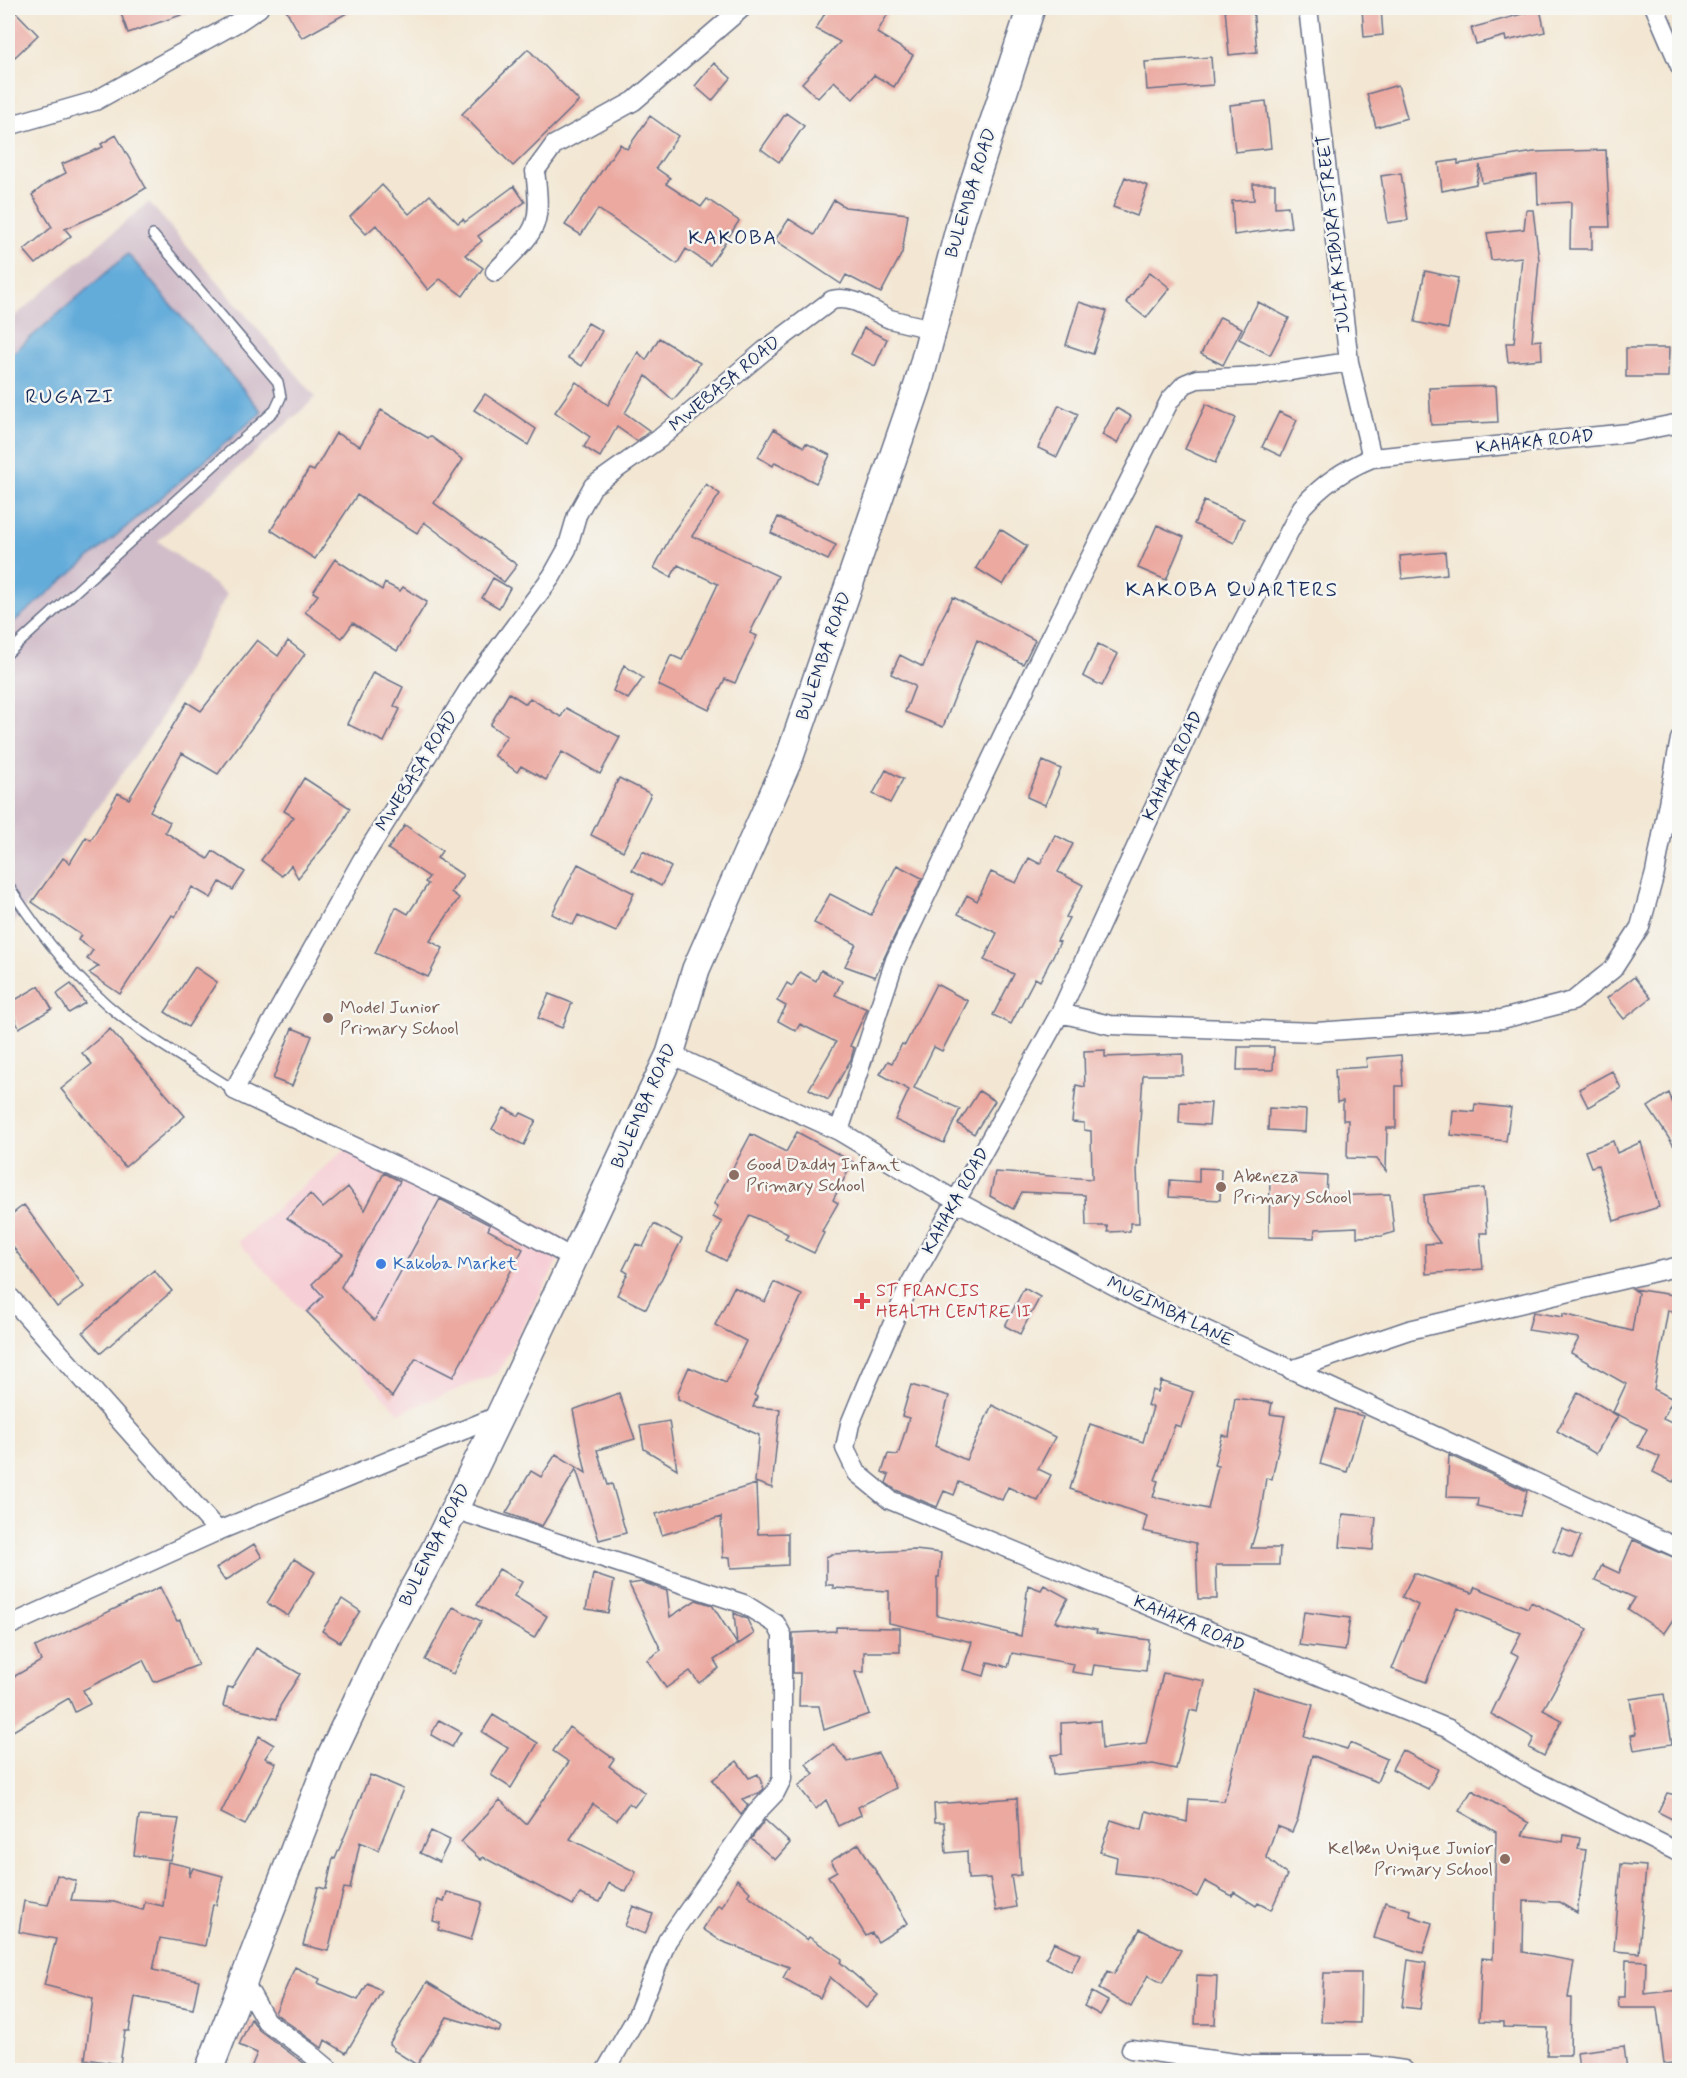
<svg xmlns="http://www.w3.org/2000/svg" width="1687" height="2078" viewBox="0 0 1687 2078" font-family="Mynerve,sans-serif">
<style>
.built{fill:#f6cfd6}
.industrial{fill:#d1bdc9}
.water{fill:#63acda;stroke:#3f6e9c;stroke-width:1.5}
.building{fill:#eba9a0}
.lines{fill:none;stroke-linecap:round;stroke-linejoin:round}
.lane-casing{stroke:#676f87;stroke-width:12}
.street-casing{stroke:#676f87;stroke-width:21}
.secondary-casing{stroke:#676f87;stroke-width:30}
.lane{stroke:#fff;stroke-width:9}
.street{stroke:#fff;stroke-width:18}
.secondary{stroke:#fff;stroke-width:27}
.education-dot{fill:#8d6e63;stroke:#f6f6f2;stroke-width:2}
.shop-dot{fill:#3f7fe0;stroke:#f6f6f2;stroke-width:2}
.health-dot{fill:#e0444e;stroke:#f6f6f2;stroke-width:2}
.labels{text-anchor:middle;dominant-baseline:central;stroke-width:5;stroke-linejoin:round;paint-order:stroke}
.street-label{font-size:18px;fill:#1b2f5e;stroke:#f6f6f2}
.education-label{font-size:18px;fill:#785e54;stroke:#f6f6f2;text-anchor:start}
.shop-label{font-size:18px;fill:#366cbe;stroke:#f6f6f2;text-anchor:start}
.health-label{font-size:18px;fill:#be3a42;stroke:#f6f6f2;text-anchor:start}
.neighbourhood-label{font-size:20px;letter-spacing:1.5px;fill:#1b2f5e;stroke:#f6f6f2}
.quarter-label{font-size:21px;letter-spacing:1.5px;fill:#1b2f5e;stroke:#f6f6f2}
</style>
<rect width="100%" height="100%" fill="#f6f6f2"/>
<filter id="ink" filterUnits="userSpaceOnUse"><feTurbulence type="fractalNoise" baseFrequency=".0167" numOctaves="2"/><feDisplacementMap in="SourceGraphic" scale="12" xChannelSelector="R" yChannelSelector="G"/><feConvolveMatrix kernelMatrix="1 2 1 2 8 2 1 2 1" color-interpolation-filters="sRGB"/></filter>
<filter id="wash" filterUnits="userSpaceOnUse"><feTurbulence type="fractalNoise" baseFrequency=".008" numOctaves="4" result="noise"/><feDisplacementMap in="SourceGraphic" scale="24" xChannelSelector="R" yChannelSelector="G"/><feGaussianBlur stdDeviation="1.35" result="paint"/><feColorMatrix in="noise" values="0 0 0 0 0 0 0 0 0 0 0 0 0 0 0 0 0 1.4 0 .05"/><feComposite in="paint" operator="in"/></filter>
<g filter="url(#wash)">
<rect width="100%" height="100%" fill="#f3e7d3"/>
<!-- built -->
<path class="built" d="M358,1138l211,102 -71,133 -99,40 -161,-171z"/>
<!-- industrial -->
<path class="industrial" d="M149,202l167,195 -158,144 69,53 -71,133 -148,204v-609z"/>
<!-- water -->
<path class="water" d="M128,254l134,158 -254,215v-270z"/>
<g id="blocks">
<!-- building -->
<path class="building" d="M8,8h4l26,27 -23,22 -7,-9z
M119,8h74v3l-65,22z
M285,8h71l-54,30z
M828,8h63l-14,25 36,22 -19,32 -20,-12 -21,24 -19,-18 -16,17 -16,-15 38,-41 -24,-13z
M1225,8h28l4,44 -28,3z
M1362,8h19l2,27 -19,2z
M1540,9l5,23 -39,9 -1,-5 -29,8 -5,-16z
M528,49l51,52 -66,65 -51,-52z
M1211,57l2,28 -66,5 -2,-28z
M714,63l17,15 -19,23 -17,-15z
M1398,85l9,33 -31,9 -9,-33z
M1266,101l5,47 -36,4 -5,-47z
M786,113l18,13 -25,36 -18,-13z
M650,116l28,20 -22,32 14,10 -4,6 35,23 6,-8 32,22 -29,44 -24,-16 -9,15 -79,-55 -17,26 -16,-10 55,-81 7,5z
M116,135l30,53 -31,19 -50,22 6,7 -35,28 -12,-14 28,-23 -20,-32 15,-12 19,-10 -4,-9 41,-17 -2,-3z
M1606,150l4,77h-18v22h-22l1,-47 -33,2 -1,-30 -55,9 -2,-18 -4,19 -34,7 -3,-28 19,-3v4l76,-12z
M1401,173l7,47 -20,3 -7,-47z
M1125,177l23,9 -11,30 -24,-9z
M1253,184h22v23l13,-1 3,21 -57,8 -2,-34 22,-1z
M382,185l27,29 21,-19 28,28 5,-4 2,3 49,-36 11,16 -47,34 4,5 -17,14 18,13 -20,28 -23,-17 -12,11 -52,-65 -10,9 -16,-17z
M834,200l11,7 63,7 -6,39 -21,40 -35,-18 -5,9 -66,-44 14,-21 25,16z
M1526,210h7l6,50 -7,81 9,-1 1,19 -34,3 -2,-19h8l8,-86 -31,3 -4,-27 37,-4z
M1425,271l33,7 -10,51 -33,-7z
M1150,272l20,16 -24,30 -20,-16z
M1079,302l28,9 -14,43 -27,-9z
M1258,302l31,16 -19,37 -31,-16z
M1220,317l22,11 -19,37 -22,-11z
M588,323l14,8 -20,35 -14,-8z
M864,328l23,11 -12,27 -24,-12z
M659,338l41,25 -13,21 -14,16 -27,-24 -21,37 25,18 -13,10 -20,-14 -17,30 -16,-10 6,-10 -35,-25 21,-30 32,23 30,-53 8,8z
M1626,348h43l-1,29h-42z
M1496,386l2,36 -67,3 -2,-37z
M485,394l51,35 -8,16 -54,-35z
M1206,404l30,14 -21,45 -30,-14z
M1059,405l19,9 -21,43 -19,-9z
M1116,408l15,8 -14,27 -15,-8z
M381,410l47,28 2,-2 33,24 -29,43 83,62 -13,17 -80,-60 -7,11 -60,-38 -42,64 -44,-29 38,-61 5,2 22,-38 24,13z
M1279,412l18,8 -16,36 -19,-9z
M774,429l30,18 2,-4 24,12 -14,28 -41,-21 -2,4 -15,-9z
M706,484l14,10 -28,42 86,40 -28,57 7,3 -22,47 -10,-4 -16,31 -51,-25 13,-30 11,5 36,-76 -40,-19 -7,12 -17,-9 19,-36z
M1204,501l40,18 -10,24 -40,-19z
M778,517l58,28 -8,15 -57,-27z
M1157,525l27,12 -18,43 -28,-12z
M1000,529l27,17 -24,39 -27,-17z
M1445,552l2,22 -45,5 -2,-23z
M335,559l47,31 3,-7 15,8 3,-4 24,15 -30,49 -44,-28 -11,15 -37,-26 13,-17 -5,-3z
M493,578l17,10 -11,20 -17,-10z
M953,597l82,43 -12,24 -46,-24 -34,87 -38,-15 10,-26 -24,-12 9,-19 23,12 15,-41z
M257,640l21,16 10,-15 17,13 -87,120 -36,-21 -32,58 20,11 -5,10 43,27 5,-8 32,21 -12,18 -13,-8 -9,16 -19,-11 -17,30 -3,-2 -52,79 -31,-21 10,-7 -12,-7 6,-9 -15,-10 3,-5 -49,-33 31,-44 7,5 16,-26 5,3 27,-47 11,6 58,-97 14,9z
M1098,644l20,10 -16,32 -19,-10z
M624,665l19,13 -15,21 -15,-8z
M373,672l30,15 -9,19 6,3 -16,33 -37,-18z
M509,693l17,11 4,-6 31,19 5,-9 54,29 -20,37 -38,-22 -16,28 -25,-14 -4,6 -23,-17 13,-19 -17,-11z
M1043,761l18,8 -16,36 -18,-8z
M886,770l17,9 -13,24 -17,-9z
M304,778l46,30 -12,22 -40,48 -7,-13 -9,11 -21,-16 33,-43 -10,-6z
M619,778l32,16 -28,57 -32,-16z
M405,825l37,26 -5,7 26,17 -12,17 8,6 -29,43 13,7 -15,29 -53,-24 21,-46 12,7 20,-30 -3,-2 4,-5 -41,-28z
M1055,835l18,9 -15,28 25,13 -17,32 3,1 -12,23 3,1 -20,39 -5,-3 -24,46 -18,-9 21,-41 -30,-14 13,-27 -39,-19 9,-19 10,6 14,-29 25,11 13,-25 11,6z
M643,851l28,16 -10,19 -29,-16z
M578,864l56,29 -18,39 -38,-17 -5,10 -21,-11z
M897,865l25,13 -47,99 -30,-11 11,-22 -42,-21 16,-29 41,21z
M195,967l22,15 -29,45 -23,-15z
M821,970l21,11 -7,14 32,14 -17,37 4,2 -3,11 -23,41 -19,-11 27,-47 -36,-18 -4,7 -18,-10 8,-15 -9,-5 10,-18 5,3 8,-14 16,9z
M1634,977l17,21 -27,21 -17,-21z
M71,984l14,19 -16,10 -12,-19z
M936,984l32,17 -26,50 -8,-4 -20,41 46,21 -16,34 -49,-23 14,-30 -29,-16 8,-13 4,2 10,-19 3,1z
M39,986l13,23 -33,19 -11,-24z
M549,994l23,9 -10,25 -24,-10z
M292,1028l20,8 -20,50 -19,-7z
M110,1029l75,87 -60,51 -64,-78 31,-25 -10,-11z
M1238,1047h36l-1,23h-36z
M1105,1050v7l78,-3v21h-40l-6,92 2,56h-9v8l-22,1 -1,-6h-21l-1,-31 -63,-3 -9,17 -23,-13 5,-24 97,7 -1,-48 -7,-1v-7l-12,-1 4,-37 9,2 -1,-36z
M1401,1055l2,31h-7v42h-9l-1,43 -9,-12 -30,-1 1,-38h-5v-19l-6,1 -2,-33 32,-2 -1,-9z
M1612,1071l9,17 -33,19 -9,-18z
M979,1091l16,10 -21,33 -16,-10z
M1669,1093l11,29v33l-32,-48z
M1180,1102l31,1 -2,22 -30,-2z
M1475,1104l36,4 -5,33 -55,-6 2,-25 21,2z
M504,1108l15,8 2,-3 15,7 -12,25 -32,-16z
M1269,1108l37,2 -1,22 -37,-2z
M797,1132l56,30 -20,38 5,3 -16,28 2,2 -10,20 -29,-14 3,-5 -38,-19 -24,46 -19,-10 15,-29 -9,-5 5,-11 -4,-2 37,-70 35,18z
M1613,1141l4,12 24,-11 18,65 -45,14 -16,-56 -7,2 -6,-16z
M1199,1168l22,1 -1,31 -51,-3 1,-17 29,2z
M384,1173l16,8 -59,106 33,34 66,-122 50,26 -2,5 35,19 -70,128 -37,-19 -24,39 -85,-85 16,-16 -11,-12 31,-30 -56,-36 23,-24 13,14 25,-21 17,23z
M1270,1173l57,3 -1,20 64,-2 4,38 -12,4 -25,1v-10l-42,2 -1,9 -45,-1z
M1484,1188l3,45h-7l3,36 -57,5 -1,-30 15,-1 -15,-21 -1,-27z
M24,1205l60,82 -27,20 -49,-67v-23z
M654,1224l28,15 -36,70 -29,-14 11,-22 -5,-3 13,-26 7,3z
M154,1270l18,21 -71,62 -18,-21z
M774,1282l28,13 -48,100 3,2 -4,10 27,2 -8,79 -17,-6 4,-47 -81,-36v-7l11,-25 37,16 20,-42 -31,-16 19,-38 31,15z
M1024,1288l16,9 -20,37 -15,-8z
M1633,1289l47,7v21l-12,-7 -14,79 19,10 -10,20 17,8v44l-7,11 -20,-10 7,-15 -22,-10 9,-18 -34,-17 13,-28 -55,-31 8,-15 -51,-8 5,-18 30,5v-3l69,17 6,-38z
M1161,1381l32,11 -12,35 -6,-2 -20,55 3,1 -5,16 55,12 10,-43 -4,-1 8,-30 7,2 6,-39 37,5 -2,11 15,2 -13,63 -6,-1 -6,39 -9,31h29l-1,17h-63l1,34h-19l-2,-56 -53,-12 4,-15 -77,-27 20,-65 53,18 10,-35 -6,-2 5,-15 6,2z
M911,1385l38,11 -14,50 31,14 26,-55 63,32 -17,32 13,6 -13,26 -30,-14 -6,13 -43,-18 -5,13 -10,-4 -7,16 -41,-17 -10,-7 3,-8 -7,-3 6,-18 10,1 11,-37 -7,-2z
M1578,1392l40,24 -22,38 -39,-23z
M619,1393l16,46 -38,11 11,35 4,-1 14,49 -27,7 -23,-71 -34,57 -36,-13 25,-42 10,6 15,-23 30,19 -13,-63z
M1336,1409l27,7 -16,56 -27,-8z
M669,1421l8,48 -33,-20 -4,-23z
M1449,1455l78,36 -6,25 -44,-10 1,-8 -31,-1z
M756,1484l2,50 30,-1v32l-57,3 -1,-11 -7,1 -2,-41 -59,18 -6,-21z
M1343,1514l33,3 -3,33 -33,-3z
M1562,1529l19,7 -9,22 -19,-7z
M1633,1540l47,20v49l-16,24 -36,-24 7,-11 -40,-18 7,-15 17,8z
M254,1544l8,13 -37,24 -9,-13z
M915,1550l26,3 -2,24h-2v39l84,20 7,-51 13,5 3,-5 24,13 -13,24 42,8 -1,3 53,7 -3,31 -52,-6 -2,10 -20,-3 2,-8 -62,-11 -4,14 -20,-5 -4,14 -21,-6 9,-28 -83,-19v-32l-56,-3v-3h-7v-28l6,-3z
M294,1559l21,13 -27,44 -21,-13z
M499,1569l23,13 -8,14 33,20 -13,22 -57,-33z
M1414,1573l58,20 3,-6 53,21 3,-6 57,27 -45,81 19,10 -18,36 -15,-8 5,-10 -43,-24 28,-58 -8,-4 10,-19 -64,-26 -31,75 -34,-13 26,-64 -16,-8z
M593,1574l21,7 -6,32 -22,-4z
M642,1582l25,9 3,26 26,-17 16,5 25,39 -3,-31 13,6 7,15 -40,26 5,8 -20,15 -9,-12 -24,17 -19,-28 14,-10 -32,-66z
M160,1587l17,34 3,-1 18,45 -44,17 -11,-22 -60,30 7,14 -15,8 -6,-14 -61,36v-54l33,-19 -6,-14z
M342,1599l18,12 -20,31 -18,-11z
M453,1607l28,14 -28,53 -28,-14z
M1304,1612l46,6 -5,33 -46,-6z
M836,1627l64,1v24h-36v20h-9l14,42 -45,16 -5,-24h-20l1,-33h-7v-40l43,-2z
M256,1648l44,26 -20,32 -3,13 -54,-13 5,-19 4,1z
M1163,1673l42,8 -7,31 -8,-2 -14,59 -23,-5 -100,11 -2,-20 11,-1 -1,-31 39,-2 2,28 44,-5z
M1253,1688l60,17 -9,31 43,13 3,-6 37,16 -10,23 -65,-27 -14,63 -6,14 -15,-6 -11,31 21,18 -16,35 -13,-7 -2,3 -22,-14 -2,4 -27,-15 -8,16 -38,-19 -44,-5 2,-16 -17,-5 11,-32 31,10 4,-19 41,11 2,-23 35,2z
M1664,1694l8,50 -38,6 -3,-15 5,-1 -6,-35z
M493,1715l45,28 -27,45 -20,-13 17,-27 -26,-16z
M439,1720l22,12 -9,15 -21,-12z
M569,1727l45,32 -5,7 36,27 -11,14 -5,-4 -12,17 -24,-16 -23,35 66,33 -10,20 -17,-9 -9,19 -20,-8 -7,11 -90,-48 -2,3 -20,-18 39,-42 26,24 43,-62 -16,-11z
M259,1736l15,9 -9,13 11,5 -31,62 -24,-12z
M833,1744l15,18 30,-9 18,35 -38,19 3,8 -23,11 -12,-26 -10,9 -18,-23 16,-12 -8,-10z
M1402,1750l36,19 -10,20 -36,-20z
M737,1761l12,17 9,-4 6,15 -5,4 -17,6 6,6 -7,10 -29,-35z
M370,1775l33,14 -25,61 -18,-8 -10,47 -6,-1 -16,63 -25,-6 15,-58 8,2 7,-31 2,1z
M1472,1790l57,33 -7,12 41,7 1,-7 16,3 -2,11 8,1 -9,63 -18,-11 -35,-1 -1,51 51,9 -6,37h3l-1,57h-23l1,-27 -44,-1v-5l-25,-1 3,-63 11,1 3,-127 -37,-21z
M1667,1793l13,3v27l-22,-11z
M1017,1798l4,77 -10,1 5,31 -20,4 -6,-33 -22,1 -1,-28 -21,2 -2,-31h-9l-1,-18z
M139,1816l40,3 -8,41 -37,-5z
M765,1820l25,23 -15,17 -24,-21z
M431,1831l19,9 -11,22 -19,-9z
M859,1844l49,79 -30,19 -6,-9 -6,3 -38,-60 9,-5 -6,-10z
M168,1862l22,5 -1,10 4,-9 30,8 -7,29 -3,-1 -8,42 -45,-8 -7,32 46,10 -6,29 -58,-12 -6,34h-4l-5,33 -35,-5 8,-61 -49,-13 12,-46 -37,-7 5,-31 24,4 9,-30 19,6 -5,19 43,2 29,8 2,-8 18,4z
M1621,1864l25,2 -7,87 -25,-2z
M737,1879l13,13 -2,3 59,45 2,-3 33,22 -2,3 38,33 -12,13 -36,-31 -10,21 -37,-20 6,-11 -68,-26 -18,-12 15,-24 4,2z
M447,1892l35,10 -11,38 -33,-10 2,-7 -7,-2 5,-21 6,2z
M1385,1902l26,8 -1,6 22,7 -9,30 -49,-15z
M633,1906l20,8 -8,20 -20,-8z
M1140,1929l41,21 -19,33 -14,-8 -17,32 -32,-18 9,-18 6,3z
M1054,1942l26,12 -9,18 -25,-14z
M1408,1960l18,3 -6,46 -18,-2z
M1626,1960l20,1 -1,33 35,-4v72l-16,2 -7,-56h-38l-1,-11h7z
M295,1967l25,12 -2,4 40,17 10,-17 14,8 -36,62 -21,-13 -3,8 -47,-35z
M1324,1973h37l-1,50 -39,-1z
M1197,1975l20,1 -2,48h-20z
M427,1982l74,45 -2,5 -52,-15 -30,48 -24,-15 1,-2 -5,-4z
M1092,1992l16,9 -8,14 -16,-9z
M251,2019l8,11 54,40h-63l7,-17 -18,-8z
M1624,2046l3,24h-48l-2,-18z"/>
</g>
</g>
<g filter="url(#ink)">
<use href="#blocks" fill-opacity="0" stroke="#676f87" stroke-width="1.5"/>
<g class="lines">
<defs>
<path id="lane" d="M8,653l267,-243 6,-13 -3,-15 -125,-147
M8,885c31,48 68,96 114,132 35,27 75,49 112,73"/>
<path id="street" d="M1308,8l41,354 23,96
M1655,8l25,58
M8,126l87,-25 143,-79 21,-14
M495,272c40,-42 48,-41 40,-101l19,-26 80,-44 108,-93
M1680,423l-51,10 -257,25c-29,12 -49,26 -70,49l-88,170 -154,336 -150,271 -44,101 -16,39 -5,24 12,25 33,27 559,229 79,48 152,76
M1060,1013l50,12 206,7 186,-13 71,-18 40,-32 27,-42 15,-54 25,-134
M670,1054l169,77 117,70 187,100 537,248
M839,1131l56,-171 152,-317 123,-243 15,-16 12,-5 61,-3 91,-14
M574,1259l-104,-58 -236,-111 128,-230 110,-176 80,-108 15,-27 10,-34 16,-29 66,-47 105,-88 68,-51c24,-5 38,11 58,19 14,4 29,7 43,10
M8,1295l210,236
M1291,1370l118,-40 271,-64
M454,1509l290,95 32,20 6,11v144l-7,14 -19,20 -89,128 -31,77 -30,52
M8,1626l210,-95 282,-116
M244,1982l22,39 40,29 24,20
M1131,2049l119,16h119l35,5"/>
<path id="secondary" d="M209,2070l120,-310 59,-125 46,-84 66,-136 170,-361 26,-85 94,-213 128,-371 43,-163 70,-214"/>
</defs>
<!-- lane casing -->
<use href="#lane" class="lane-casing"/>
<!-- street casing -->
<use href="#street" class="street-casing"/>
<!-- secondary casing -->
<use href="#secondary" class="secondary-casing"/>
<!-- lane -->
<use href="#lane" class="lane"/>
<!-- street -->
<use href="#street" class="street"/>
<!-- secondary -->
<use href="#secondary" class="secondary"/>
</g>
</g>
<!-- markers -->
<g class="education-dot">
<circle cx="328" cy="1018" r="6"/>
<circle cx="734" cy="1175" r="6"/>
<circle cx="1221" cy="1187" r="6"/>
<circle cx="1505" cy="1859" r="6"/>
</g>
<circle class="shop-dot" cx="381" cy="1264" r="6"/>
<path class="health-dot" d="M859 1292h6v6h6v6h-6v6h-6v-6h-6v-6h6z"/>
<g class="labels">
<!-- street labels -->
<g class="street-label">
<text transform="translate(971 193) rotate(-73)">BULEMBA ROAD</text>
<text transform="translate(1334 234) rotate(-96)">JULIA KIBURA STREET</text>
<text transform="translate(725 384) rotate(-40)">MWEBASA ROAD</text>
<text transform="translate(1535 442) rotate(-6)">KAHAKA ROAD</text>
<text transform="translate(824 656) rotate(-71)">BULEMBA ROAD</text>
<text transform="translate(1173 766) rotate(-65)">KAHAKA ROAD</text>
<text transform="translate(417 771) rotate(-58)">MWEBASA ROAD</text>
<text transform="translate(644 1106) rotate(-66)">BULEMBA ROAD</text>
<text transform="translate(956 1201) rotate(-61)">KAHAKA ROAD</text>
<text transform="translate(1170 1312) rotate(26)">MUGIMBA LANE</text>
<text transform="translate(435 1545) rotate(-63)">BULEMBA ROAD</text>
<text transform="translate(1189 1624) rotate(23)">KAHAKA ROAD</text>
</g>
<!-- education labels -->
<g class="education-label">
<text x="340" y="1008">Model Junior<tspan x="340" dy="21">Primary School</tspan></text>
<text x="746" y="1165">Good Daddy Infant<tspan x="746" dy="21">Primary School</tspan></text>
<text x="1233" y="1177">Abeneza<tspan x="1233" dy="21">Primary School</tspan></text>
<text x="1493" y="1849" text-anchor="end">Kelben Unique Junior<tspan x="1493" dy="21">Primary School</tspan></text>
</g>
<!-- shop labels -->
<g class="shop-label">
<text x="393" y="1264">Kakoba Market</text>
</g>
<!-- health labels -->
<g class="health-label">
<text x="876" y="1291">ST FRANCIS<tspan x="876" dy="21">HEALTH CENTRE II</tspan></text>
</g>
<!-- neighbourhood labels -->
<g class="neighbourhood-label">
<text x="733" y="238">KAKOBA</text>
</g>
<!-- quarter labels -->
<g class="quarter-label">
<text x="70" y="397">RUGAZI</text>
<text x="1232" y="590">KAKOBA QUARTERS</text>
</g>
</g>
<!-- margin -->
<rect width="1687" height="2078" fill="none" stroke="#f6f6f2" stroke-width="30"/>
</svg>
